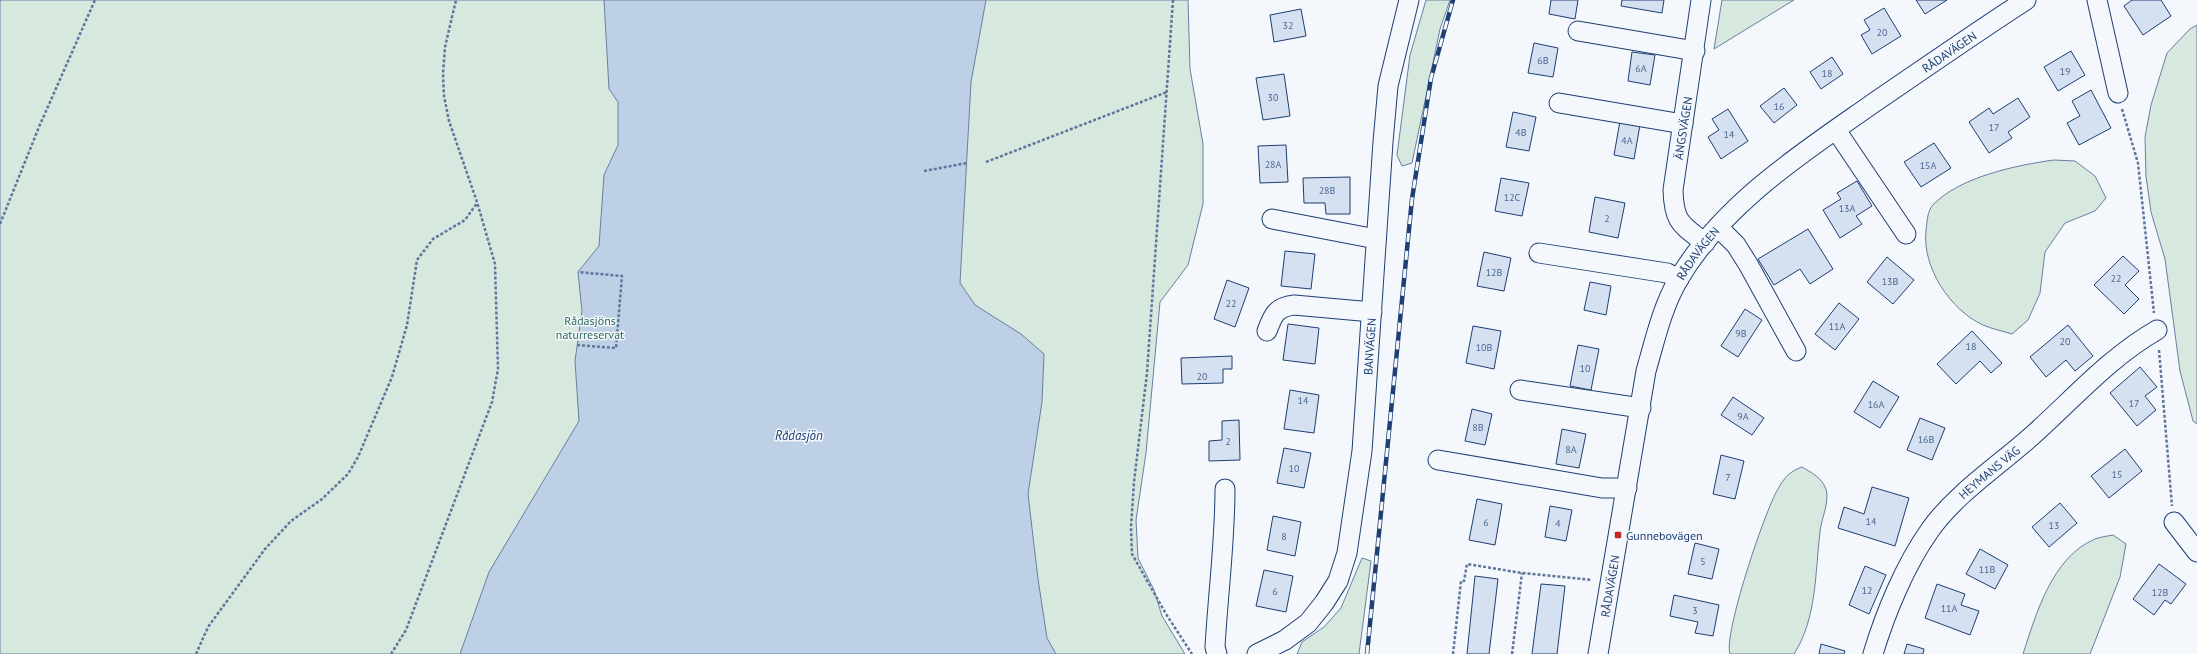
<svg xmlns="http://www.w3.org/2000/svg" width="2197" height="654" viewBox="0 0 2197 654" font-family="'PT Sans',sans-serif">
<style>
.green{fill:#d7e8df;stroke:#687fa3}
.water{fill:#bed0e5;stroke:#687fa3}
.building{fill:#d5e0f0;stroke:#1d3f73}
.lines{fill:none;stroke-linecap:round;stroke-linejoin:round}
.minor-casing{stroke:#1d3f73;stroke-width:21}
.path{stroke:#5e769c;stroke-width:2.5;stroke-dasharray:3 2;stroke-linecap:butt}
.minor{stroke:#f4f7fb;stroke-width:19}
.rail-casing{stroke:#1d3f73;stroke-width:4.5}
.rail{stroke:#f4f7fb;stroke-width:3;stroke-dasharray:9;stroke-linecap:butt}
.poi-dot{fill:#c62828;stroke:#f4f7fb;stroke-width:1.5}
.labels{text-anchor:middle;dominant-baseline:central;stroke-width:3;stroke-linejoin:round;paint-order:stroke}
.number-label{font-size:10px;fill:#4b6792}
.street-label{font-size:12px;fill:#1d3f73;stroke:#f4f7fb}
.park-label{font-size:12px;fill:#2c6c60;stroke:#f4f7fb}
.poi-label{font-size:12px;fill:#1d3f73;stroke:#f4f7fb;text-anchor:start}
.water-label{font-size:13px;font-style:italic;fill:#1d3f73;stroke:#f4f7fb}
</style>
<rect width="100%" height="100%" fill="#f4f7fb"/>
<!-- green -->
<path class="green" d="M0,0h1188l2,69 13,75v60l-15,61 -28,37 -14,151 -10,67 2,38 16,32 8,26 23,38h-1185z
M1426,0h24l-10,29 -28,134 -10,3 -5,-11 13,-100z
M1722,0h72l-80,49z
M2197,25v399l-4,-3 -13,-50 -15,-112 -14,-47 -5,-36 -1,-39 6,-32 16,-52 23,-24z
M2054,160l21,1 20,15 11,22 -11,13 -30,12 -20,29 -5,41 -12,27 -16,14c-9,-3 -20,-5 -29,-9 -33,-15 -61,-58 -57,-94 1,-8 1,-20 7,-26 26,-28 84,-40 121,-45z
M1802,467c10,6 19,10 24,22 4,13 -5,30 -6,43 -5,41 -3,86 -26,122h-64c-7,-19 35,-144 48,-165 6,-11 12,-18 24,-22z
M2113,535l13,9 -6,33 -30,77h-67c13,-40 29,-97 72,-115 5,-2 13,-3 18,-4z
M1362,558l9,3 -12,93h-62l5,-12 22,-15 17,-19z"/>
<!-- water -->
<path class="water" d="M604,0h382l-15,82 -11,201 15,22 46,29 23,20 -2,48 -14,92 10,85 9,59 9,16h-596l29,-82 90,-151 -4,-60 7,-50 -4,-39 21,-26 5,-71 14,-30v-43l-9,-13z"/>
<!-- building -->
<path class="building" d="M1551,0h27l-3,19 -26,-5z
M1622,0h42l-2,13 -41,-7z
M1916,0h31l-22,14z
M2132,0h29l10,16 -28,19 -19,-29z
M1884,8l17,28 -29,18 -11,-19 9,-5 -6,-10z
M1301,9l5,27 -32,6 -4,-27z
M1534,43l24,5 -5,29 -25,-4z
M2071,51l14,24 -27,16 -14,-24z
M1632,52l23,3 -5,30 -22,-4z
M1832,57l11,17 -22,15 -11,-17z
M1284,74l6,42 -27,4 -7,-42z
M1784,88l13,17 -23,18 -14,-17z
M2091,90l20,38 -32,17 -12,-22 13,-7 -8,-15z
M2018,98l12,19 -22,15 4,6 -23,15 -20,-31 20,-14 4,6z
M1728,109l20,32 -27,18 -13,-22 11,-7 -7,-11z
M1513,112l23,5 -7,34 -23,-4z
M1620,121l20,4 -6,34 -20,-4z
M1934,143l17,25 -30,19 -17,-25z
M1286,145l2,37 -28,1 -2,-37z
M1350,177v37h-24l-1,-11h-21l-1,-25z
M1501,178l28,5 -7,33 -27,-5z
M1857,181l15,25 -16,10 6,8 -22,14 -17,-28 18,-11 -4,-6z
M1595,197l30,6 -7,35 -29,-6z
M1808,229l25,40 -23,15 -10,-15 -26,16 -16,-26z
M1285,251l30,3 -4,35 -30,-3z
M1484,252l27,6 -7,33 -27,-5z
M2123,256l16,15 -14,14 14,14 -15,15 -30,-29z
M1887,257l27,23 -21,24 -26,-22z
M1227,280l22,8 -14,39 -21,-8z
M1590,282l21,4 -5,29 -22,-5z
M1839,303l20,16 -24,31 -20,-16z
M1745,309l17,11 -24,37 -17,-11z
M1288,324l31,4 -4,36 -32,-4z
M2068,325l25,31 -18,15 -9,-11 -20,17 -16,-20z
M1473,326l28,5 -7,38 -28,-6z
M1972,331l30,32 -11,10 -11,-12 -24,23 -19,-20z
M1578,345l21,4 -8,41 -21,-4z
M1232,356v13h-9v14l-41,1 -1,-26z
M2140,367l17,20 -12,9 11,14 -19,16 -27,-33z
M1873,381l26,16 -19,31 -26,-16z
M1290,390l29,5 -5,38 -30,-4z
M1733,397l31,21 -12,17 -31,-20z
M1472,409l20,5 -7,31 -20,-4z
M1920,418l25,10 -13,32 -25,-10z
M1239,420l1,40 -31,1v-20l13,-1v-19z
M1562,429l24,5 -7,34 -23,-4z
M1284,448l27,5 -7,35 -27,-5z
M2125,449l17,22 -33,27 -18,-22z
M1721,455l23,6 -9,38 -22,-5z
M1872,487l37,11 -14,48 -57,-18 6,-21 20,7z
M1477,499l25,5 -7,41 -26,-5z
M2060,503l17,20 -28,24 -17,-20z
M1550,506l22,4 -6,31 -21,-4z
M1273,516l28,6 -6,34 -28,-6z
M1695,543l24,6 -7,30 -24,-5z
M1980,549l28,16 -13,24 -29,-15z
M2159,564l27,20 -15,20 -6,-4 -11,15 -21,-16z
M1865,566l21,9 -17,39 -20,-9z
M1264,570l29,6 -7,36 -30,-6z
M1475,576l23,3 -9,75h-22z
M1541,584l24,2 -8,68h-25z
M1937,584l28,10 -4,11 18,6 -9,24 -45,-17z
M1674,595l45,10 -6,31 -18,-3 3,-11 -28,-6z
M1821,644l24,7 -1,3h-25z
M1907,644l17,5 -1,5h-19z"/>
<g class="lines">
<defs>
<g id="minor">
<path d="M1701,0l-28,190c1,33 8,34 32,53"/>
<path d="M2097,0l21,93"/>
<path d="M1578,31l117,20"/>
<path d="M1559,103l124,21"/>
<path d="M1836,130l70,104"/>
<path d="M1272,219l104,20"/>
<path d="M1718,227l18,18 12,19 48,87"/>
<path d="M1539,253l128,20 12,6"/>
<path d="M1267,331c6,-16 9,-24 27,-26l78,7"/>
<path d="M1520,390l121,18"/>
<path d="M1438,460l164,28h25"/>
<path d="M2174,522l23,30"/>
<path d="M1217,654l-2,-7c3,-53 10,-105 10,-158"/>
<path id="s1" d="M1257,654l28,-14 23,-17 16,-20 14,-22 9,-28 15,-102 21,-309 5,-56 21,-86"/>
<path id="s2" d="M1598,654l48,-283c9,-31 16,-63 32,-91 45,-77 126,-128 197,-178 50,-34 100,-69 151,-102"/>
<path id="s3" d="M1873,654c12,-40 32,-89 57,-124 26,-37 71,-66 104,-96 40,-36 76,-77 123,-104"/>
</g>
</defs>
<!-- minor casing -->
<use href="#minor" class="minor-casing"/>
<!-- path -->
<path class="path" d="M1173,0l-26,373 -13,109 -3,45 1,27 34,60 26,40
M2122,109l16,54 16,150
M986,162l181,-70
M924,171l43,-8
M0,224l39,-97 56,-127
M577,345l39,3 6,-72 -44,-4
M2159,350l13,156
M196,654l12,-27 57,-78 26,-28 31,-22 26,-25 10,-17 34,-80 15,-52 10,-65 16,-21 32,-19 12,-17
M391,654l15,-24 86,-228 6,-33 -3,-105 -18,-62 -28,-81 -5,-25 -1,-22 2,-27 11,-47
M1453,654l8,-73h3l3,-17 55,9 70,7
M1512,654l10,-81"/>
<!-- minor -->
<use href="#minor" class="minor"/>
<defs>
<path id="rail" d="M1367,654l45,-455 19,-121 22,-78"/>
</defs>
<!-- rail casing -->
<use href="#rail" class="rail-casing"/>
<!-- rail -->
<use href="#rail" class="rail"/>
</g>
<!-- markers -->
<rect class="poi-dot" x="1614" y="531" width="8" height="8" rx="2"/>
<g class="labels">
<!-- number labels -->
<g class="number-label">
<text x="1288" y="25">32</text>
<text x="1882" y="32">20</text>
<text x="1543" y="60">6B</text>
<text x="1641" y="68">6A</text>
<text x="2065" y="71">19</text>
<text x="1827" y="73">18</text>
<text x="1273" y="97">30</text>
<text x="1779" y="106">16</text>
<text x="1994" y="127">17</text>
<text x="1521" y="132">4B</text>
<text x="1729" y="134">14</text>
<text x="1627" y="140">4A</text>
<text x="1273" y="164">28A</text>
<text x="1928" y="165">15A</text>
<text x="1327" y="190">28B</text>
<text x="1512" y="197">12C</text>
<text x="1847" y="208">13A</text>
<text x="1607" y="218">2</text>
<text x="1494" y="272">12B</text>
<text x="2116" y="278">22</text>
<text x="1890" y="281">13B</text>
<text x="1231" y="303">22</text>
<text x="1837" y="326">11A</text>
<text x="1741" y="333">9B</text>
<text x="2065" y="341">20</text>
<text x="1971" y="346">18</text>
<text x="1484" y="347">10B</text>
<text x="1585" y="368">10</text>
<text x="1202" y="376">20</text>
<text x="1303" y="400">14</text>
<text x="2134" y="403">17</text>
<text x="1876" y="404">16A</text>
<text x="1743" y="416">9A</text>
<text x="1478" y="427">8B</text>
<text x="1926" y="439">16B</text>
<text x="1228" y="441">2</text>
<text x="1571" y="449">8A</text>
<text x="1294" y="468">10</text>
<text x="2117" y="474">15</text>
<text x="1728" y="477">7</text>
<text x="1871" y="521">14</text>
<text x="1486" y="522">6</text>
<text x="1558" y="523">4</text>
<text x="2054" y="525">13</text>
<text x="1284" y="536">8</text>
<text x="1703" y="561">5</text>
<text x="1987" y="569">11B</text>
<text x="1867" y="590">12</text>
<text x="1275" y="591">6</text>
<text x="2160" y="592">12B</text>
<text x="1949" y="608">11A</text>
<text x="1695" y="610">3</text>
</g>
<!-- street labels -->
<g class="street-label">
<text stroke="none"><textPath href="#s2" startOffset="741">RÅDAVÄGEN</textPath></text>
<text transform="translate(1683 128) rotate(-81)">ÄNGSVÄGEN</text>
<text stroke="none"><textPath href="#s2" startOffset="417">RÅDAVÄGEN</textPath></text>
<text stroke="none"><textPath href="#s1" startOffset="349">BANVÄGEN</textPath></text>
<text stroke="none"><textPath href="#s3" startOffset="220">HEYMANS VÄG</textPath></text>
<text stroke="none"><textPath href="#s2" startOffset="69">RÅDAVÄGEN</textPath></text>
</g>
<!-- park labels -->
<g class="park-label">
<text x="590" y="320">Rådasjöns<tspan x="590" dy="14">naturreservat</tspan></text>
</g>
<!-- poi labels -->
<g class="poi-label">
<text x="1626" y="535">Gunnebovägen</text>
</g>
<!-- water labels -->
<g class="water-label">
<text x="799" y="435">Rådasjön</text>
</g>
</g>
</svg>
